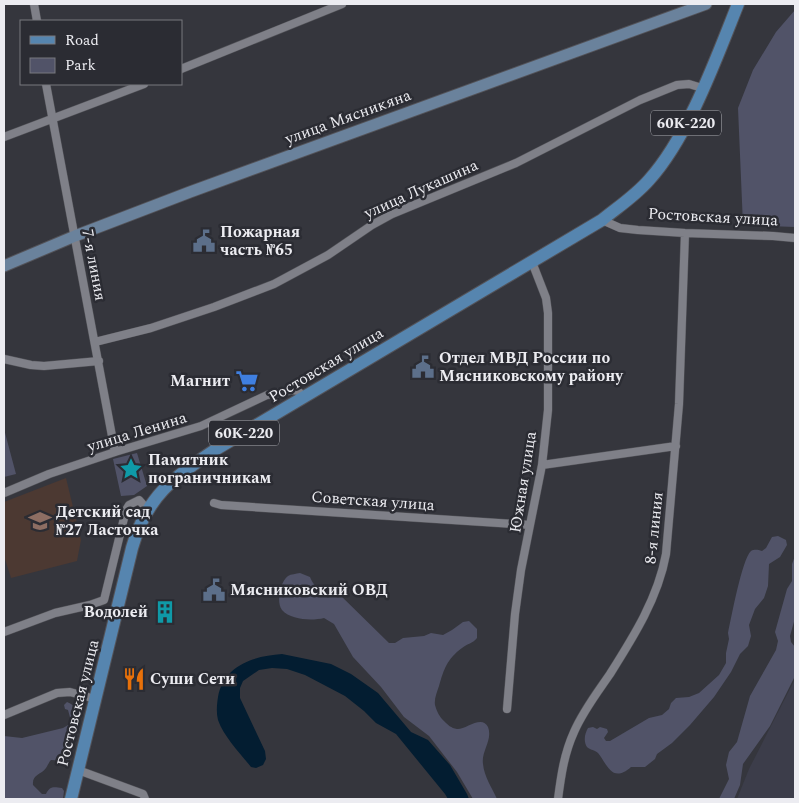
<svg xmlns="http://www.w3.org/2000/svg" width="799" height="803" viewBox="0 0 799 803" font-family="Spectral,serif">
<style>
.built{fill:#3c3d4a}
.education{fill:#4c3932}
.green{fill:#515368}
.water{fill:#031d31}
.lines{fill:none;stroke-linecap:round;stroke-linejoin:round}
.street-casing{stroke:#535359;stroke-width:9}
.secondary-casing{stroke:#535359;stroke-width:13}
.primary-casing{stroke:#535359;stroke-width:14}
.street{stroke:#7f8088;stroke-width:8}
.secondary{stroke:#6a829c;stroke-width:11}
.primary{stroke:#5685af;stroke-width:12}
.labels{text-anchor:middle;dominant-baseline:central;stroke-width:5;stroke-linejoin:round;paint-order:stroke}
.shield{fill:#2b2c33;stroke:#b2b2b8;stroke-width:1}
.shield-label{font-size:15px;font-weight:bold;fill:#ececf1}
.street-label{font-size:16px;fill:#ececf1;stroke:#2b2c33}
.poi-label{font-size:16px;font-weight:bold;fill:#ececf1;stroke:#2b2c33;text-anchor:start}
</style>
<rect width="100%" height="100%" fill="#35363d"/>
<!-- built -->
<path class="built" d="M795,679v120h-58l12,-30z"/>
<!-- education -->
<path class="education" d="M66,478l15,62 -4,21 -66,17 -7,-22v-54z"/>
<!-- green -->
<path class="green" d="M795,10v217l-52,-2 -5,-117 15,-38 23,-38z
M4,429l12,45 -12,3z
M137,453l10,33 -13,9 -13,1 -8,-37z
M778,536l8,4 1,5 -7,12 -11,7 -1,22 -4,12 -9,11 -6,16 2,11 -3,10 -8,8 -9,18 -17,25 -24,28 -18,18 -15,11 -2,5 -10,8h-14c-19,17 -24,-3 -33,-14 -3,-3 -8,-3 -11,-6 -4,-6 -2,-14 1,-19l5,-1 4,2 3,-2 7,2 1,3 -4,6 2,3h4l39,-23 13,-3 7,-6 2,-6 5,-5 13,-1 10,-4 20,-18 7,-12v-10l3,-14 -1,-6c3,-14 14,-74 23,-82 4,-2 7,-1 11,0l4,-3 6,-11z
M795,556v62l-5,18 1,6 4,5v29l-25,50 -27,38 -3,21 -6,14h-15l10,-20 -3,-14 3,-13 8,-10 13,-46 26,-46 2,-9 -3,-9 12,-43 5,-8v-17z
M300,573l10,4c7,17 14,10 28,16l51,50h6l8,-5 21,-2 7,-3 12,2 9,-5 11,-8 6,-1 8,8v9c-5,6 -9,5 -15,10 -15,11 -18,21 -23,38 -2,6 -5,13 -4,19 2,7 4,11 9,16 4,4 7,7 13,8 8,1 25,-15 31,-2 5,13 -7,24 -5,37 1,12 9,24 14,35h-24l-16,-27 -28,-36 -25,-19 -23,-30 -28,-30 -19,-33 -10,-6c-12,3 -33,2 -42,-8 -6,-8 -2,-28 6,-34 3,-2 8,-2 12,-3z
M67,702c21,7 5,42 2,57l-2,3c-6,1 -10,-2 -16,-2 -2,2 -3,5 -5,8 -5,7 -14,6 -13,17l9,9h4c4,-8 7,-7 16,-6l2,3 -1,8h-59v-63l18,2 41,-10 7,-4 1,-3 -3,-11 -3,-1 -1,-4z"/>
<!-- water -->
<path class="water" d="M282,654l49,10 20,10 27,19 33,39 17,8 22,25 17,29 2,5h-21l-3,-5 -49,-60 -20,-11 -12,-12 -19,-15 -40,-21 -18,-6 -15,-1 -13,2 -16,11 -3,7v10l25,53 1,8 -3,6 -7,3 -5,-1c-11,-14 -27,-30 -33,-47 -2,-8 -1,-16 0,-23 6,-32 36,-41 64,-43z"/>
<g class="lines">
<defs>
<path id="street" d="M34,4l3,17
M181,69l161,-65
M46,84l69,368
M4,137l140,-53
M602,220l18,8 18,2 47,3 88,3 22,2
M95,342l56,-14 63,-21 60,-23 54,-29 44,-30 20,-11 124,-51 124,-63 37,-15 12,-1 13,4
M4,359l27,6 13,1 55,-5
M542,465l134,-19
M4,493l45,-19 66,-22 86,-26 66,-31 26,-5 5,1 6,6
M214,503l7,2 309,20
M4,632l51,-19 35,-8 14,-5 22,-90 3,-5 10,-5 8,9
M507,709l8,-95 6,-44 21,-105 6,-55v-97l-2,-15 -14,-36
M4,715l53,-22 13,-1 25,7
M78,770l65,24 2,5
M558,799c3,-23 6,-45 16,-67 9,-21 23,-39 36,-58 24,-38 48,-76 56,-120l13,-150 6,-171"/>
<path id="secondary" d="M4,266l71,-30 115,-44 516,-188"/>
<path id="primary" d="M71,799l61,-251c15,-53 41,-70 86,-100l384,-228c16,-13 33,-24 47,-40 39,-43 67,-121 89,-176"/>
</defs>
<!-- street casing -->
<use href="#street" class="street-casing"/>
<!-- secondary casing -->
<use href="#secondary" class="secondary-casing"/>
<!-- primary casing -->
<use href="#primary" class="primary-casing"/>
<!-- street -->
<use href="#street" class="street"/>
<!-- secondary -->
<use href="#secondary" class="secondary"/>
<!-- primary -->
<use href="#primary" class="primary"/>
</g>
<!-- icons -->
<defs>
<symbol id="civic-bare" viewBox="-9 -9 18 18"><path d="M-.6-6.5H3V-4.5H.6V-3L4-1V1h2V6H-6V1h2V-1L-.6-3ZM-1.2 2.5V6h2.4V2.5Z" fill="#5c6f8a" stroke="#2b2c33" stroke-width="2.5" paint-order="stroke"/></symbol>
<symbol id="supermarket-bare" viewBox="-9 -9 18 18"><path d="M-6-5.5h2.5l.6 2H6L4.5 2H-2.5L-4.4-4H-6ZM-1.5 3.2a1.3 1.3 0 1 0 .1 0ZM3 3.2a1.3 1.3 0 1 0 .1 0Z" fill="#3f7fe0" stroke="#2b2c33" stroke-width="2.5" paint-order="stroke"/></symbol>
<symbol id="sight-bare" viewBox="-9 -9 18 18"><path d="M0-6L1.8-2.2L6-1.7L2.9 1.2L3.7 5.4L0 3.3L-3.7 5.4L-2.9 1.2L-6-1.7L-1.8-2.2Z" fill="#0f9aa8" stroke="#2b2c33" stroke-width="2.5" paint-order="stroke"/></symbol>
<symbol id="school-bare" viewBox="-9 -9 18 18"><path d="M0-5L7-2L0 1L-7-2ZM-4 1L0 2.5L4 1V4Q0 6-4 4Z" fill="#8d6e63" stroke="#2b2c33" stroke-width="2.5" paint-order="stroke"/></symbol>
<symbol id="building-bare" viewBox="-9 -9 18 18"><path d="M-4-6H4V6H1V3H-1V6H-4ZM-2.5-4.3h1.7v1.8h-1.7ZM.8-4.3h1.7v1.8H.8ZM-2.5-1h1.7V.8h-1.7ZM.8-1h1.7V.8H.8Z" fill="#0f9aa8" stroke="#2b2c33" stroke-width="2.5" paint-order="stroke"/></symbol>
<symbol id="restaurant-bare" viewBox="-9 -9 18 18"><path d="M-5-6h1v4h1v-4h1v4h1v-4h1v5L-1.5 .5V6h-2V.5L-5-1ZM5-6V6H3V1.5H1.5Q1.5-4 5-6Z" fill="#e8710a" stroke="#2b2c33" stroke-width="2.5" paint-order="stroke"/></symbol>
</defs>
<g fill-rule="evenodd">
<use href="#civic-bare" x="188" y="225" width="32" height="32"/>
<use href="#civic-bare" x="407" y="351" width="32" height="32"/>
<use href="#supermarket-bare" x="231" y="365" width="32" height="32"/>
<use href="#sight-bare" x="115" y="453" width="32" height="32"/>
<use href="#school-bare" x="24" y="505" width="32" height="32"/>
<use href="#civic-bare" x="198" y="574" width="32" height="32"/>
<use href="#building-bare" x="149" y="596" width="32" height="32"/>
<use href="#restaurant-bare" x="118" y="663" width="32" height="32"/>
</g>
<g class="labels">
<!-- shield labels -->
<g class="shield">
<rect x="651" y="110.5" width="70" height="25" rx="4"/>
<rect x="209" y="420.5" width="70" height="25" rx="4"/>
</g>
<g class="shield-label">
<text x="686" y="123">60К-220</text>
<text x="244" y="433">60К-220</text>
</g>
<!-- street labels -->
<g class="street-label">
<text transform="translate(348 117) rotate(-20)">улица Мясникяна</text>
<text transform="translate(421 189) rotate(-24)">улица Лукашина</text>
<text transform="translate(713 217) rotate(3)">Ростовская улица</text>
<text transform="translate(94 265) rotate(79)">7-я линия</text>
<text transform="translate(326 365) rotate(-31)">Ростовская улица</text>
<text transform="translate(137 432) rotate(-17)">улица Ленина</text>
<text transform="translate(523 482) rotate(-81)">Южная улица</text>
<text transform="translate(373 501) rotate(4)">Советская улица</text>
<text transform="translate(654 528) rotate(-84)">8-я линия</text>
<text transform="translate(78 703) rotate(-76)">Ростовская улица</text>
</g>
<!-- poi labels -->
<g class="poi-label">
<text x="220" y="232">Пожарная<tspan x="220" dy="18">часть №65</tspan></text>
<text x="439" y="358">Отдел МВД России по<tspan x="439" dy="18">Мясниковскому району</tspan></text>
<text x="230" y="381" text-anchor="end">Магнит</text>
<text x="148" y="460">Памятник<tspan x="148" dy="18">пограничникам</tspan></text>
<text x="56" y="512">Детский сад<tspan x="56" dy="18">№27 Ласточка</tspan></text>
<text x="230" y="590">Мясниковский ОВД</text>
<text x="148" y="612" text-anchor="end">Водолей</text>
<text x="150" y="679">Суши Сети</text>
</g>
</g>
<!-- border -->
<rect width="799" height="803" fill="none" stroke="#ececf1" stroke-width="10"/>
<!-- legend -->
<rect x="20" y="20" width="162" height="65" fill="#2b2c33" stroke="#78797f"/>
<rect x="30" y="36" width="25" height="8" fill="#5685af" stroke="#78797f"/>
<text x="65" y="45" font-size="15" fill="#ececf1">Road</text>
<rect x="30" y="58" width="25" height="15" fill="#515368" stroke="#78797f"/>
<text x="65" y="70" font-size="15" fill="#ececf1">Park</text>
</svg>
